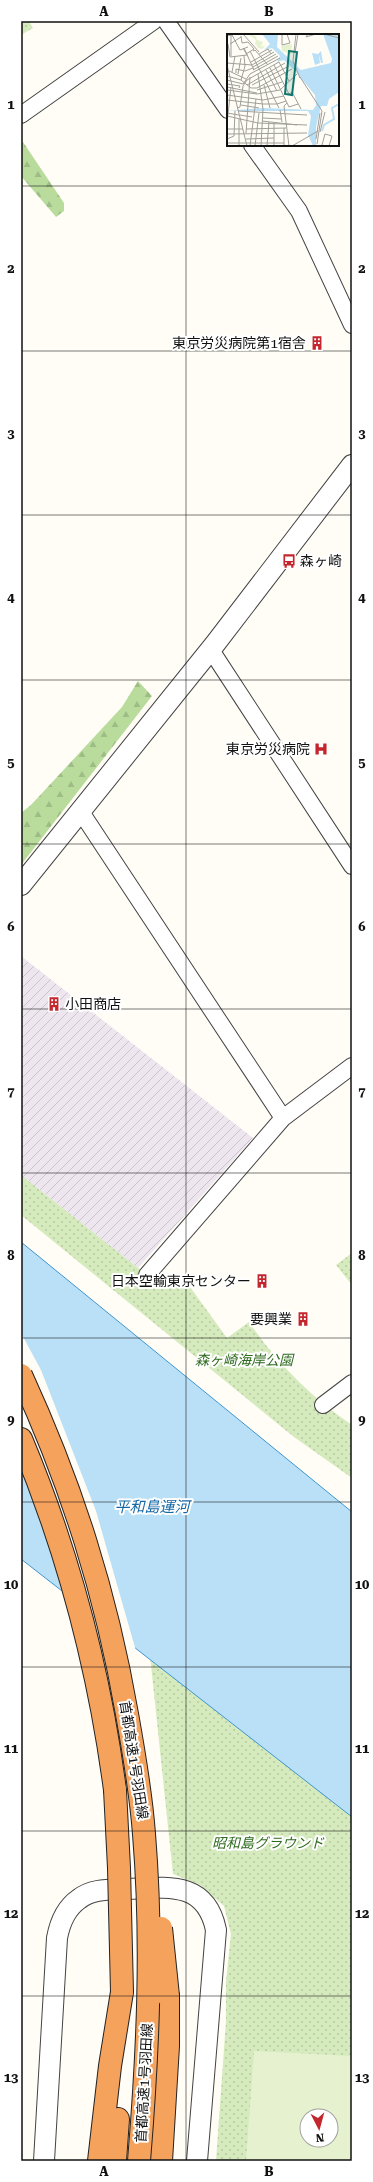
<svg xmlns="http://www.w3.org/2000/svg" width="373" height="2182" viewBox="0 0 373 2182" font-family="'Roboto Serif','Noto Sans JP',serif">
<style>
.industrial{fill:url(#industrial-furrows)}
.forest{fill:url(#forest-firs)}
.park{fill:url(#park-dots);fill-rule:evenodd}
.pitch{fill:#e6f2cf;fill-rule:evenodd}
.water{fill:#b9e0f7;stroke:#3f96cf}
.pier{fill:#fffdf5}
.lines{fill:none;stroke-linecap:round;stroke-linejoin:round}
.minor-casing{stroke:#444;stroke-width:18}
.tertiary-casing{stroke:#444;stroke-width:22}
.motorway-casing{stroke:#222;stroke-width:24}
.minor{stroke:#fff;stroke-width:16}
.tertiary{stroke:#fff;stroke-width:20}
.motorway{stroke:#f5a25d;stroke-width:22}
.motorway-bridge-casing{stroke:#222;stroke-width:24;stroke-linecap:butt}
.motorway-bridge{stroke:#f5a25d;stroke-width:22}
.grid{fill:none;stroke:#111;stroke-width:1;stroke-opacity:0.55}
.labels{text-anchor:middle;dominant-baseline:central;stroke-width:4;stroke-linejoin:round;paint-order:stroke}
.poi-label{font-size:14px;fill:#111;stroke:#fff;text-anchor:end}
.park-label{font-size:14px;font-style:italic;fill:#2f6b1f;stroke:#fff}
.street-label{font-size:14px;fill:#111;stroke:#fff}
.water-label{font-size:15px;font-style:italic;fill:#1768a6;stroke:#fff}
.inset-river{fill:none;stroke:#b9e0f7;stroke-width:2}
.inset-road{fill:none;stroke:#a09f9a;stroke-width:1}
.view{fill:#0f766e;fill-opacity:0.15;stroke:#0f766e;stroke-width:2}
.inset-edge{fill:none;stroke:#111;stroke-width:2}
.neatline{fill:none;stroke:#111;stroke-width:1.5}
.grid-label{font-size:13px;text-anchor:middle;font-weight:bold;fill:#111}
</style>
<defs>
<pattern id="industrial-furrows" width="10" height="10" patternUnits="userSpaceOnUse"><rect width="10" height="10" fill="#eee6ef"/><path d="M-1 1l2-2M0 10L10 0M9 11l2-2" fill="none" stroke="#cbc4cc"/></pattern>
<pattern id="forest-firs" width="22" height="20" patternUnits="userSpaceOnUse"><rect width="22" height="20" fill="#b9dc9c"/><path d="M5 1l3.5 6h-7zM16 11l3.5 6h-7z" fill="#9ebc85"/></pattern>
<pattern id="park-dots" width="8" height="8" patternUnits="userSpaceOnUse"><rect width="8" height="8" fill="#d5ebbd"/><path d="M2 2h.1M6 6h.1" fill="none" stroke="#b6c8a1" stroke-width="1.8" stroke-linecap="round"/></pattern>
</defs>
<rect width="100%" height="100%" fill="#fffdf5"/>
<!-- industrial -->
<path class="industrial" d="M21,956l232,182 -115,130 -117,-93z"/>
<!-- forest -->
<path class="forest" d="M21,139l43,64v8l-8,6 -35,-41z
M138,681l14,15 -131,169v-52l10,-8 91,-98z"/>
<!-- park -->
<path class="park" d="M21,21h8l4,7 -12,7z
M21,1175l126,100 43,12 37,51 22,-16c28,41 62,75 103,103v53l-58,-41 -273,-222z
M352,1253v32l-16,-20z
M149,1646l203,166v349h-136l10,-140v-40l5,-47 -7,-28 -24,-21 -27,-11zM307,2116h24v24h-24z"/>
<!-- pitch -->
<path class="pitch" d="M254,2051l98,5v105h-106zM307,2116h24v24h-24z"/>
<!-- water -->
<path class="water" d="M21,1242l331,270v305l-331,-258z"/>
<!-- pier -->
<path class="pier" d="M21,1333l20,37 55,141 40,140 -73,-56 -14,-49 -28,-78z"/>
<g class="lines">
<defs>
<path id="minor" d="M166,21l62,89
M21,115l133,-94
M252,145l47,66 53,114
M211,650l141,216
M81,812l202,306
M147,1275l136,-157 69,-52
M323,1405l29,-22"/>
<path id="tertiary" d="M21,885l194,-241 137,-179
M44,2161l13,-223c3,-16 9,-30 22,-39 14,-11 32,-9 50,-10 39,-2 77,-8 87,41l-19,231"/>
<path id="motorway" d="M21,1439c47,112 78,230 94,351
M99,2161l11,-95 12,-74
M115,2161l3,-42
M161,2161l7,-115v-50"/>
</defs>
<!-- minor casing -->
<use href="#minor" class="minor-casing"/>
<!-- tertiary casing -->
<use href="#tertiary" class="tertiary-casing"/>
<!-- motorway casing -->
<use href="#motorway" class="motorway-casing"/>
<!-- minor -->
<use href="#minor" class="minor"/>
<!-- tertiary -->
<use href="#tertiary" class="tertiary"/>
<!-- motorway -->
<use href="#motorway" class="motorway"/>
<defs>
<path id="motorway-bridge" d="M21,1375c51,111 85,218 106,339 7,39 14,79 17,120 9,109 4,218 -5,327
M115,1790l4,78 3,124
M161,1928l7,68"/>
</defs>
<!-- motorway-bridge casing -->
<use href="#motorway-bridge" class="motorway-bridge-casing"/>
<!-- motorway-bridge -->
<use href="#motorway-bridge" class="motorway-bridge"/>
</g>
<!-- grid -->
<path class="grid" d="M186,21v2140M21,186h331M21,351h331M21,515h331M21,680h331M21,844h331M21,1009h331M21,1173h331M21,1338h331M21,1502h331M21,1667h331M21,1831h331M21,1996h331"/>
<!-- icons -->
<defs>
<symbol id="building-bare" viewBox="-9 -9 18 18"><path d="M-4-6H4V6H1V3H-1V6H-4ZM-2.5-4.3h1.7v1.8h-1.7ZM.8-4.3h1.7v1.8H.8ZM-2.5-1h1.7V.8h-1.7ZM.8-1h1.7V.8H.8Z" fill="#c4262e" stroke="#fff" stroke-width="2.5" paint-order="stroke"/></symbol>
<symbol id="bus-bare" viewBox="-9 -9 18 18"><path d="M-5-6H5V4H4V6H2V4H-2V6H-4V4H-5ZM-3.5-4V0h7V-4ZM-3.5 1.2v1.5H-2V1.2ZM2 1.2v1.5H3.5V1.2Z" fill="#c4262e" stroke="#fff" stroke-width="2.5" paint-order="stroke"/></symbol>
<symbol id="hospital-bare" viewBox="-9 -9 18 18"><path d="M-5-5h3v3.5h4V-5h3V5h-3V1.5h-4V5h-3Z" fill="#c4262e" stroke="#fff" stroke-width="2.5" paint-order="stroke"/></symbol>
</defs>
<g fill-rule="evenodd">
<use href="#building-bare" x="307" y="333" width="20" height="20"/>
<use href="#bus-bare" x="279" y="551" width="20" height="20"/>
<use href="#hospital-bare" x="311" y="739" width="20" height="20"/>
<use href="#building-bare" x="44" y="994" width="20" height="20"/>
<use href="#building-bare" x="252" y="1271" width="20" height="20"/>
<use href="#building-bare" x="293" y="1309" width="20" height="20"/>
</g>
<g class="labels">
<!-- poi labels -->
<g class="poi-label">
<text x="306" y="343">東京労災病院第1宿舎</text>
<text x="300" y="561" text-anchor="start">森ヶ崎</text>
<text x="310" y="749">東京労災病院</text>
<text x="65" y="1004" text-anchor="start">小田商店</text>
<text x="251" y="1281">日本空輸東京センター</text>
<text x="292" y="1319">要興業</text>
</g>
<!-- park labels -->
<g class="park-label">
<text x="244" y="1360">森ヶ崎海岸公園</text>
<text x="268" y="1843">昭和島グラウンド</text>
</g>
<!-- street labels -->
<g class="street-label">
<text transform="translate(134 1760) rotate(81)">首都高速1号羽田線</text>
<text transform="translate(144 2083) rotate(-87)">首都高速1号羽田線</text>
</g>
<!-- water labels -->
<g class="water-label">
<text x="152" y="1507">平和島運河</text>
</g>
</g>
<!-- overview -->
<g transform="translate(227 34)">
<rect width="112" height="112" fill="#fffdf5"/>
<path d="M21,0l8,2 1,4 6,2 -2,5 5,-2 -4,4 -4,-1 -3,-5 1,-3zM65,10l-1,10 -9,-3 -1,-5z" fill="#e6f2cf"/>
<path d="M35,0h16l-1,13 24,23 30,-7 1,-4 -9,-25h15l1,58 -10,7 -2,7h-6l-5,21v19h-3l-5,-11 3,-19 -3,-5h-81l36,-3 50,2 3,-5 -1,-10 -20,-24 -11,-11 -7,2 3,-6 -8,-8 -8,2 6,-6zM94,17l2,12h-2l-2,-8 1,8 -5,2 -3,-12 6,1z" fill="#b9e0f7"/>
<path class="inset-river" d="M95,97l2,-6 10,-6 -2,-11 7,-4"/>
<path class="inset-road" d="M16,0l16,18M55,0v11l8,-2 -3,-9M69,0l-3,27 7,17M81,0l-2,3 10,-3M97,0l15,4M0,2l5,-1 8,15 8,-3M14,2l1,7 6,-1 6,7 -8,5M1,10l2,13 17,-2 -4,-7M3,10l11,-7M17,14l10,22M23,17l29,57M26,17l2,-1 13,15M68,19l3,-19M32,20l9,-5 3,5M4,22v-21M24,28l21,-12M0,29l25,2 22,-13M0,31l20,81M47,31l15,29 3,-2 9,17M26,33l23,-13M43,34l19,39 9,-3M26,36l25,-14M39,36l11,21M2,37l17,8M5,38l3,-16M9,39v-4l9,2 8,-3M11,40l3,-16M31,40l5,35 -2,37M0,42l14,4 10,8h6l35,-19M73,43l22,34 -5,33M0,46l16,4 7,-10 30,-16M14,46l4,-14 -1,-10M0,50l13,2 -1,2M20,51l38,-22M25,51l37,-19M37,51l6,23M0,53l30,6M0,56l30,4 23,-4 17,-16M30,56l25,-8M0,61l36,5 21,-4M0,66l36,4M60,69l-3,3 5,40M36,70h14l9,-3M14,71l18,3M10,74l3,-1 3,-21 4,-6 32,-18 10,19M53,76l2,12M11,77l69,4M0,79l12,2M13,81l12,2M0,82l31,7 49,2M36,84l18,1M12,85v27M35,87l35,4M0,89l4,-36M57,94v18M0,95v17M0,95h16M19,95l40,-1M93,98l5,-20M19,99l4,-56M0,100l80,-1M0,105l7,-3 1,-25M19,105l28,-1M89,105l4,-26M0,109h57M95,111l3,-11 7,2 -3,10M23,112l6,-47M28,112l4,-33M40,112l2,-24M47,112v-23M65,112l26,-15"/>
<path class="view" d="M62,17l8,1 -5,43 -7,-1z"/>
<rect width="112" height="112" class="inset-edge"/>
</g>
<!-- border -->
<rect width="373" height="2182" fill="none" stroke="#ffffff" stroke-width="44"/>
<!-- north arrow -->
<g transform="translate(319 2128) rotate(174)"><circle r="19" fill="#ffffff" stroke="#a0a0a0"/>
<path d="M0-3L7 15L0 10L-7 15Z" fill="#c4262e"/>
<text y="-6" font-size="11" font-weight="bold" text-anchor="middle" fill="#111111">N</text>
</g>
<rect x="22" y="22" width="329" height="2138" class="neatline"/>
<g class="grid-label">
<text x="104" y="16">A</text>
<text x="269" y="16">B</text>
<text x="11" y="109">1</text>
<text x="362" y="109">1</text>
<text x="11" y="273">2</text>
<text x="362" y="273">2</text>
<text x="11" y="438">3</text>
<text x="362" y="438">3</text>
<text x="11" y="602">4</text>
<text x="362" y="602">4</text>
<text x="11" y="767">5</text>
<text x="362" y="767">5</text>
<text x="11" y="931">6</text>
<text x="362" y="931">6</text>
<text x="11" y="1096">7</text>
<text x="362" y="1096">7</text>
<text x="11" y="1260">8</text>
<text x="362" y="1260">8</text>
<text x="11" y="1424">9</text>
<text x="362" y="1424">9</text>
<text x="11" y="1589">10</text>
<text x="362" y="1589">10</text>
<text x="11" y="1753">11</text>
<text x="362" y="1753">11</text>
<text x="11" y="1918">12</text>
<text x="362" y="1918">12</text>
<text x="11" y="2082">13</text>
<text x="362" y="2082">13</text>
<text x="104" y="2176">A</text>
<text x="269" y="2176">B</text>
</g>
</svg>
